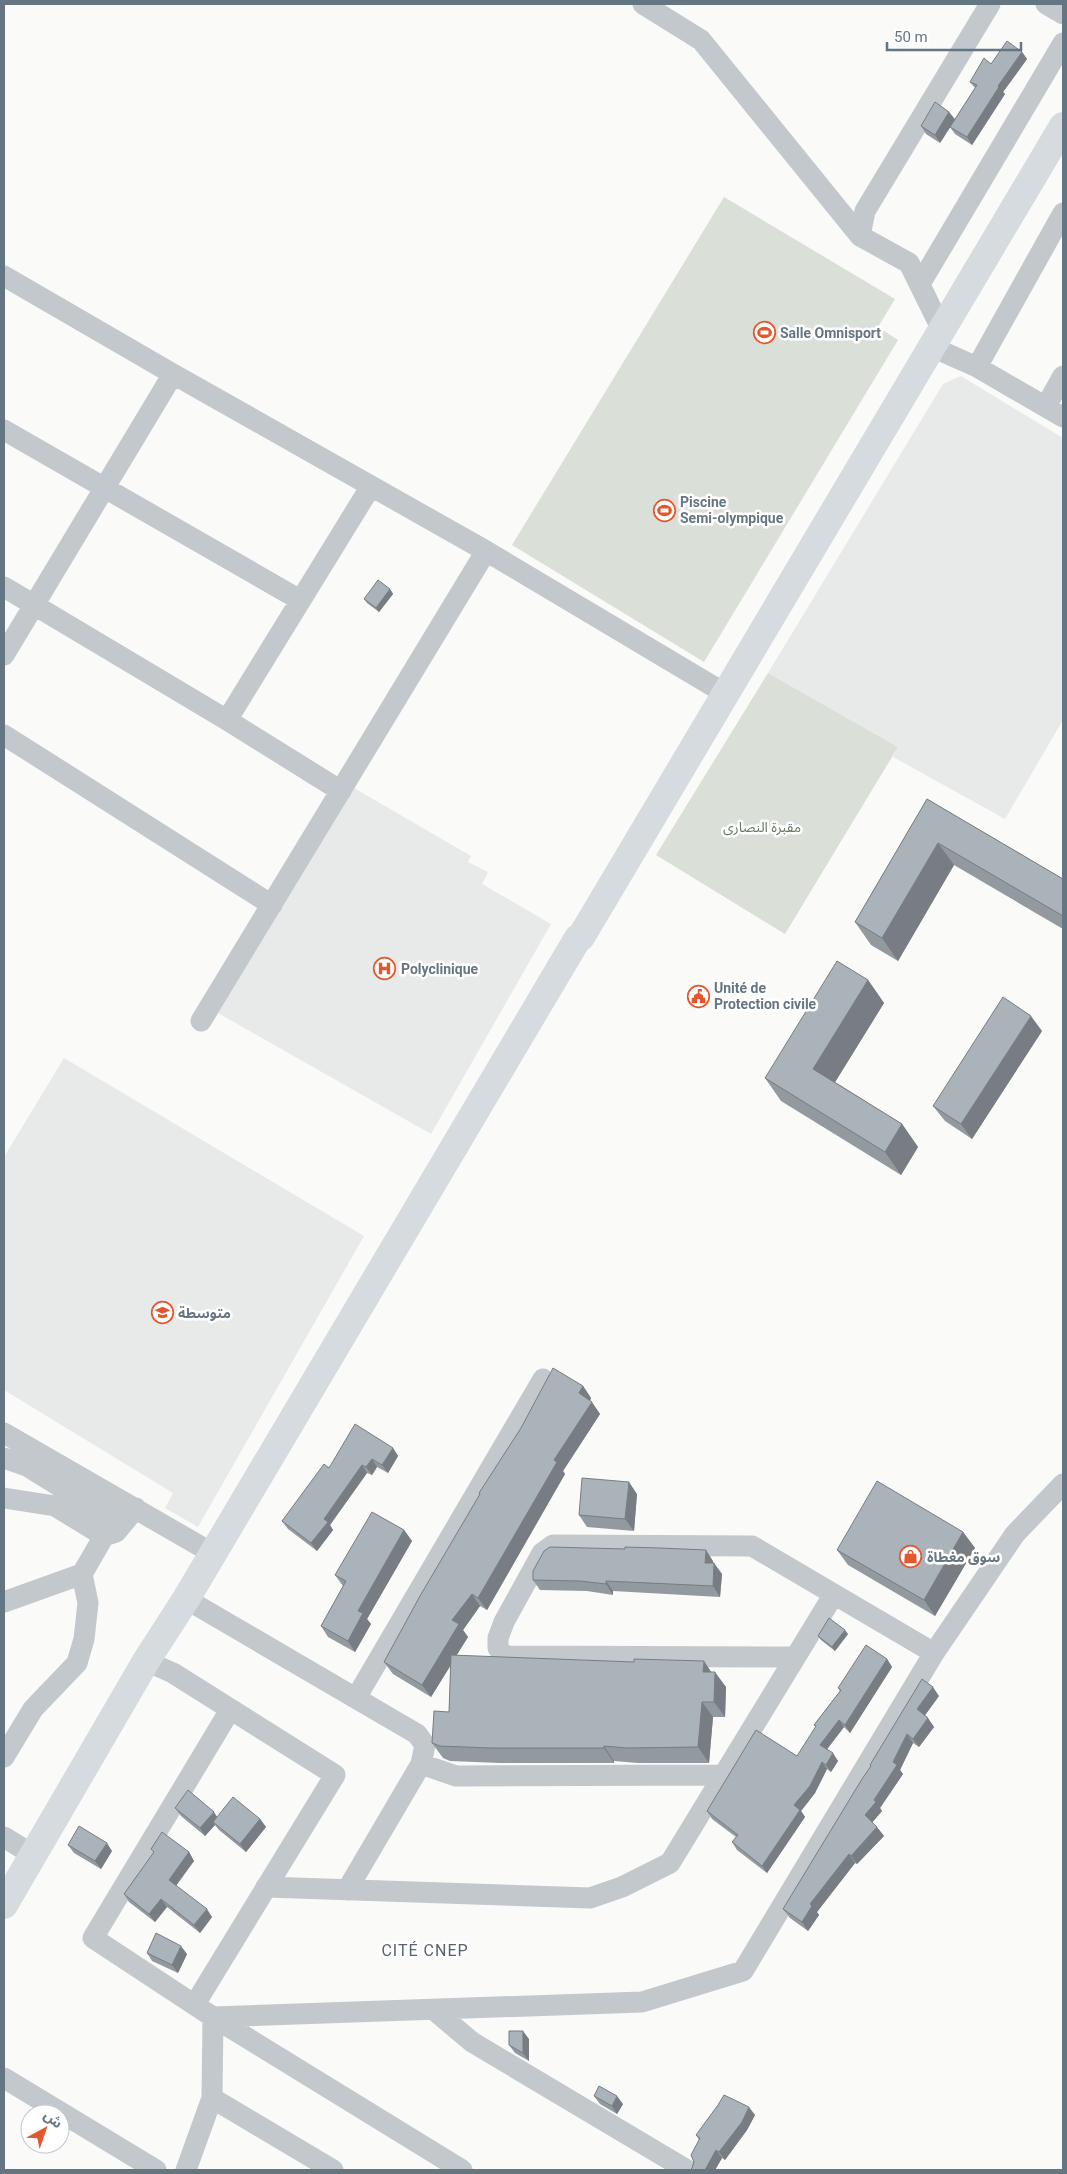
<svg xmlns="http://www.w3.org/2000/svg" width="1067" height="2174" viewBox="0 0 1067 2174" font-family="Roboto,'Noto Sans Arabic',sans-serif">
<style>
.built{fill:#e8e9e9}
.green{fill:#dadfd7}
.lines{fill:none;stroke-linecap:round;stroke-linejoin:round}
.minor{stroke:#c3c8cc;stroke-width:21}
.secondary{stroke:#d6dbdf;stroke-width:28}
.wall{fill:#929a9f}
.shaded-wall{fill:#777d82}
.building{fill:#aab3b9;stroke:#777d82}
.labels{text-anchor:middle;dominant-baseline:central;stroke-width:5;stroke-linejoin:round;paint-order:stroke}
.poi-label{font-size:14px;font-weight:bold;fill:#657683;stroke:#fff;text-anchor:start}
.park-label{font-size:14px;fill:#687a64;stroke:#fff}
.quarter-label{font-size:16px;letter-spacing:1px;fill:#57646e;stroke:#fff}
</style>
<rect width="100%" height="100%" fill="#fafaf8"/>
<!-- built -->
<path class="built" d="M961,376l102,62v282l-58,99 -112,-62 5,-10 -130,-74 175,-289z
M354,788l117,68 -3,6 20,10 -6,12 69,40 -120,210 -213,-121z
M64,1058l300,178 -166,291 -33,-19 8,-15 -169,-103v-233z"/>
<!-- green -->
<path class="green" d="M724,197l171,102 -17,28 20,13 -194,322 -192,-117z
M768,673l130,74 -113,187 -129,-79z"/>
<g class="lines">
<!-- minor -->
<path class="minor" d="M643,4l58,36 159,196 49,27 33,67
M1046,4l17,10
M860,236l5,-25 125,-207
M4,276l169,98 313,177 -285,470
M920,284l143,-241
M932,347l45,20 86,50
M977,367l86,-154
M1046,406l17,-30
M4,430l296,170
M486,551l240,143
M4,587l223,133 114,71
M4,655l169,-281
M227,720l144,-234
M4,735l268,170
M4,1433l208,120
M4,1458l23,8 95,59
M4,1498l51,8 49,30
M186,1599l231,135 8,11 -4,19 -74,126
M4,1602l78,-28 22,-38 12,-4 20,-24
M795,1657l-290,-1 -7,-8v-10l6,-16 38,-69 11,-8 199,1 182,107
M146,1661l27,12 162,102 -140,229
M356,1698l187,-319
M230,1710l-137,228 120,79 249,153
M4,1757l29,-48 44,-46 7,-24 4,-36 -6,-29
M421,1764l35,12 267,-1
M4,1837l29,18
M266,1887l324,11 32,-11 48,-24 164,-269
M434,2010l38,32 215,128
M4,2078l152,92
M212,2098l121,72
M186,2170l26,-72 1,-81 429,-15 101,-31 191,-318 81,-119 48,-50"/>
<!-- secondary -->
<path class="secondary" d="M4,1905l142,-244 40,-62 392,-661 3,-1 482,-811"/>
</g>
<!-- wall -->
<path class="wall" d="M1022,52l5,7 -24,33 2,2 -33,51 -17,-11 -5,-7 -10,16 -14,-9 -5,-8 28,-14 6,7 20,-31 -5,-6 21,-18z
M390,589l3,5 -14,18 -12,-9 -3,-4z
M927,799l136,80v50l-109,-64 -56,96 -27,-16 -16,-23z
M868,980l16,23 -49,79 67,42 16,23 -17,28 -120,-74 -16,-23z
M1042,1031l-70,108 -27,-18 -12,-15z
M583,1386l8,12 -1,3 10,13 -37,57 2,3 -78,136 -7,-4 -17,24 5,7 -12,18 255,17 15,15 -1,30h-12l-4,46h-71l-24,-2v2h-114l-50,-2 -7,-3 -11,-15 17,-31 2,-47 -20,32 -38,-23 -9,-12 96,-167 -1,-2z
M393,1448l5,8 -10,17 -11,-6 -5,8 -5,-2 -37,52 3,5 -16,21 -29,-22 -6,-8 47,-53z
M637,1494l-3,37 -47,-4 -8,-12z
M404,1530l8,11 -45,78 4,5 -16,28 -27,-15 -7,-11 22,-40 -8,-11z
M963,1532l12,16 -40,68 -87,-51 -11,-15z
M713,1561v2l9,11 -2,23 -107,-6v4l-26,-4 -47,-1 -7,-10z
M848,1634l-13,17 -14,-11 -3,-4z
M887,1659l5,8 -42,66 -6,-6 -17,22 11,12 -7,11 -4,-3 -12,24 -14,18 4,6 -38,56 -30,-23 -5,-8 4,-5 -24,-18 -5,-8 90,-55 19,-29 -2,-2 26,-34 -2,-3z
M939,1696l-14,19 9,12 -15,20 -6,-4 -13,27 3,4 -23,34 2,3 -10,11 12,14 -27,28 -2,-1 -38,49 2,3 -11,16 -18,-13 -7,-9 88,-142 -1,-2z
M175,1808l42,9 43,2 6,8 -20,25 -27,-22 -4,-5 -10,11 -24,-20z
M68,1845l44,6 -11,18 -27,-16z
M151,1849l38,3 5,9 -18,25 36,31 -12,16 -33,-26 -12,15 -26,-20 -5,-8 30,-41z
M147,1953l40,1 -9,19 -26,-12z
M529,2039v22l-14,-8 -6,-8z
M594,2096l29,8 -6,10 -17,-10z
M755,2115l-8,15 -22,30 -3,-2 -7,12h-25l2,-2 7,-28 -3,-5z"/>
<!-- shaded-wall -->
<path class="shaded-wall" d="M1022,52l5,7 -24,33 2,2 -33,51 -5,-8 31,-51z
M949,112l6,8 -15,23 -5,-8z
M390,589l3,5 -14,18 -3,-4z
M938,843l16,22 -56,96 -16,-23z
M868,980l16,23 -55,89 -16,-23z
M1031,1016l11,15 -70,108 -11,-15z
M902,1124l16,23 -17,28 -16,-23z
M583,1386l8,12 -3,7 -9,-12z
M592,1402l8,12 -37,57 2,3 -78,136 -9,-12 76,-138z
M393,1448l5,8 -10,17 -6,-8z
M372,1459l5,8 -5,8 -6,-8z
M362,1465l5,8 -37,52 3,5 -16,21 -6,-8 13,-24z
M629,1482l8,12 -3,37 -9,-12z
M404,1530l8,11 -45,78 4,5 -16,28 -7,-11 10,-30z
M963,1532l12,16 -40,68 -11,-16z
M706,1550l7,11v12l-8,-10z
M714,1563l8,11 -2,23 -7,-11z
M606,1581l7,10v4l-7,-11z
M472,1594l8,12 -17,24 5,7 -37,60 -9,-12 30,-65z
M845,1630l3,4 -13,17 -3,-4z
M887,1659l5,8 -42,66 -5,-8z
M704,1661l10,15 -11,-4z
M715,1672l11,15 -1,30 -11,-15z
M933,1687l6,9 -16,22 -6,-9z
M702,1702l11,15 -4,46 -11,-16z
M928,1718l6,9 -15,20 -6,-8z
M839,1720l5,7 -19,25 -5,-7z
M907,1734l6,9 -13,27 3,4 -23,34 2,3 -11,13 -6,-9 28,-53z
M604,1746l10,15v2l-10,-15z
M833,1753l5,8 -7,11 -5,-7z
M822,1762l5,7 -12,24 -14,18 4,6 -38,56 -5,-7 32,-61z
M214,1812l5,8 -6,2 2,3 -10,11 -5,-8z
M260,1819l6,8 -20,25 -6,-8z
M877,1827l7,9 -27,28 -6,-8z
M107,1843l5,8 -11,18 -6,-8z
M189,1852l5,9 -20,27 -5,-8z
M849,1854l6,9 -38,49 2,3 -11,16 -6,-9 8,-18z
M161,1899l6,8 -12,15 -6,-8z
M207,1909l5,8 -12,16 -6,-8z
M181,1946l6,8 -9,19 -6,-8z
M523,2031l6,8v22l-6,-8z
M617,2096l6,8 -6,10 -5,-8z
M749,2107l6,8 -8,15 -22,30 -6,-8z
M716,2150l6,8 -7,12h-10z"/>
<!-- building -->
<path class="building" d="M1007,41l15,11 -24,34 1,1 -32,50 -17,-10 27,-42 -7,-3 14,-24 7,6z
M935,102l14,10 -14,23 -14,-9z
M378,580l12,9 -14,19 -12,-9z
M927,799l136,80v37l-125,-73 -56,95 -27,-16z
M837,961l31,19 -55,89 89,55 -17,28 -120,-74z
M1003,997l28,19 -70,108 -28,-18z
M553,1368l30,18 -4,7 13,9 -38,58 3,2 -79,136 -6,-4 -20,26 7,4 -37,61 -38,-23 36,-66 60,-102 -1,-1 42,-65z
M355,1424l38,24 -11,17 -10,-6 -6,8 -4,-2 -38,54 4,3 -17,21 -29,-22 42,-57 5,4z
M582,1478l47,4 -4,37 -46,-4z
M877,1481l86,51 -39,68 -87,-50z
M372,1512l32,18 -46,81 5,2 -15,28 -27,-15 25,-45 -11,-6z
M550,1547l75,2v-2l35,1 46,2 -1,13h9l-1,23 -107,-5v3l-26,-3 -47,-1v-9l11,-20z
M829,1618l16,12 -13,17 -14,-11z
M866,1645l21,14 -42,66 -6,-5 -19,25 13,8 -7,12 -4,-3 -12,24 -16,19 6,5 -38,56 -30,-24 6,-7 -31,-24 49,-81 41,26 19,-30 -2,-1 27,-35 -3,-2z
M451,1655l183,7v-3l70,2 -1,11h12l-1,30h-12l-4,45 -71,1 -23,-2v2h-114l-50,-2 -8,-3 2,-32 15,1z
M922,1679l11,8 -16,22 11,9 -15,21 -6,-5 -14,28 4,3 -23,35 2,2 -11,13 12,12 -26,29 -2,-2 -39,50 2,2 -10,16 -19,-13 79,-130 9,-13 -1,-1z
M188,1790l26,22 -14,16 -25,-20z
M233,1797l27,22 -20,25 -27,-22z
M79,1826l28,17 -12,18 -27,-16z
M162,1832l27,20 -20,28 38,29 -13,16 -33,-26 -12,15 -25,-20 30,-42 -3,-3z
M156,1933l25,13 -9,19 -25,-12z
M509,2031h14v22l-14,-8z
M599,2086l18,10 -5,10 -18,-10z
M724,2095l25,12 -7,15 -23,30 -3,-2 -11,20h-15l2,-2 2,-6 -3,-7 9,-17 -4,-3 22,-30z"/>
<!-- icons -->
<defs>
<symbol id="stadium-ring" viewBox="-11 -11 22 22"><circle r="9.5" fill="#fff" stroke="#e4572e" stroke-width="1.5"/><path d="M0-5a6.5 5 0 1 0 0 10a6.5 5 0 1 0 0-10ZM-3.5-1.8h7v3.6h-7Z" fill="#e4572e"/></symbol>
<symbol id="hospital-ring" viewBox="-11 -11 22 22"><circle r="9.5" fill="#fff" stroke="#e4572e" stroke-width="1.5"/><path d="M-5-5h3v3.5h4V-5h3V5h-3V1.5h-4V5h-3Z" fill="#e4572e"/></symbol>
<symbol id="civic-ring" viewBox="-11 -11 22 22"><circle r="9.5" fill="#fff" stroke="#e4572e" stroke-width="1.5"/><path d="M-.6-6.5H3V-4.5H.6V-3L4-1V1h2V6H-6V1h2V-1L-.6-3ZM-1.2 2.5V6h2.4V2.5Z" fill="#e4572e"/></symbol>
<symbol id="school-ring" viewBox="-11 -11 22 22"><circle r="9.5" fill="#fff" stroke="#e4572e" stroke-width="1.5"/><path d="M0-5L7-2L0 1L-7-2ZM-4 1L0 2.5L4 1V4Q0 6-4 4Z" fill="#e4572e"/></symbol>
<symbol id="shop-ring" viewBox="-11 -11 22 22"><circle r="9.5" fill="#fff" stroke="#e4572e" stroke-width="1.5"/><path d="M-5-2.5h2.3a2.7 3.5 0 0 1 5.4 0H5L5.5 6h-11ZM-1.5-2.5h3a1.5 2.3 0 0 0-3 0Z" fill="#e4572e"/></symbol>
</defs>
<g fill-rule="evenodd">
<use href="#stadium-ring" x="752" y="320" width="25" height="25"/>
<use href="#stadium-ring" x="652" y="498" width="25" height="25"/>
<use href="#hospital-ring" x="372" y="956" width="25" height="25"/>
<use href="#civic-ring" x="686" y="984" width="25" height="25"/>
<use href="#school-ring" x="150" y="1300" width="25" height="25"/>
<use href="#shop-ring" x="898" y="1544" width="25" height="25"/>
</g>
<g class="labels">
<!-- poi labels -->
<g class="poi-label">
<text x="780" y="333">Salle Omnisport</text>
<text x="680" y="502">Piscine<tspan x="680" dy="16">Semi-olympique</tspan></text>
<text x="401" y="969">Polyclinique</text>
<text x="714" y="988">Unité de<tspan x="714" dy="16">Protection civile</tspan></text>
<text x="178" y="1313">متوسطة</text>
<text x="927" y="1557">سوق مغطاة</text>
</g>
<!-- park labels -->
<g class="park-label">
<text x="762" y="827">مقبرة النصارى</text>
</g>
<!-- quarter labels -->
<g class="quarter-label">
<text x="425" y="1950">CITÉ CNEP</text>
</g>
</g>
<!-- border -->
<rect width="1067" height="2174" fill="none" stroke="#657683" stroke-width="10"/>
<!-- north arrow -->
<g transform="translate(45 2129) rotate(40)"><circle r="24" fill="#ffffff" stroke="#c1c8cd"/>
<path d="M0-4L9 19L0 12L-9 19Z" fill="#e4572e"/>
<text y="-8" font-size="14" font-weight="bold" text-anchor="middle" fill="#657683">ش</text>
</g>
<!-- scale -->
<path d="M887 42v8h134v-8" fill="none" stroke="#657683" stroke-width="2.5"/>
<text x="894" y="42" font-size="15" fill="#657683" stroke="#ffffff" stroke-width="4" paint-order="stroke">50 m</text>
</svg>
